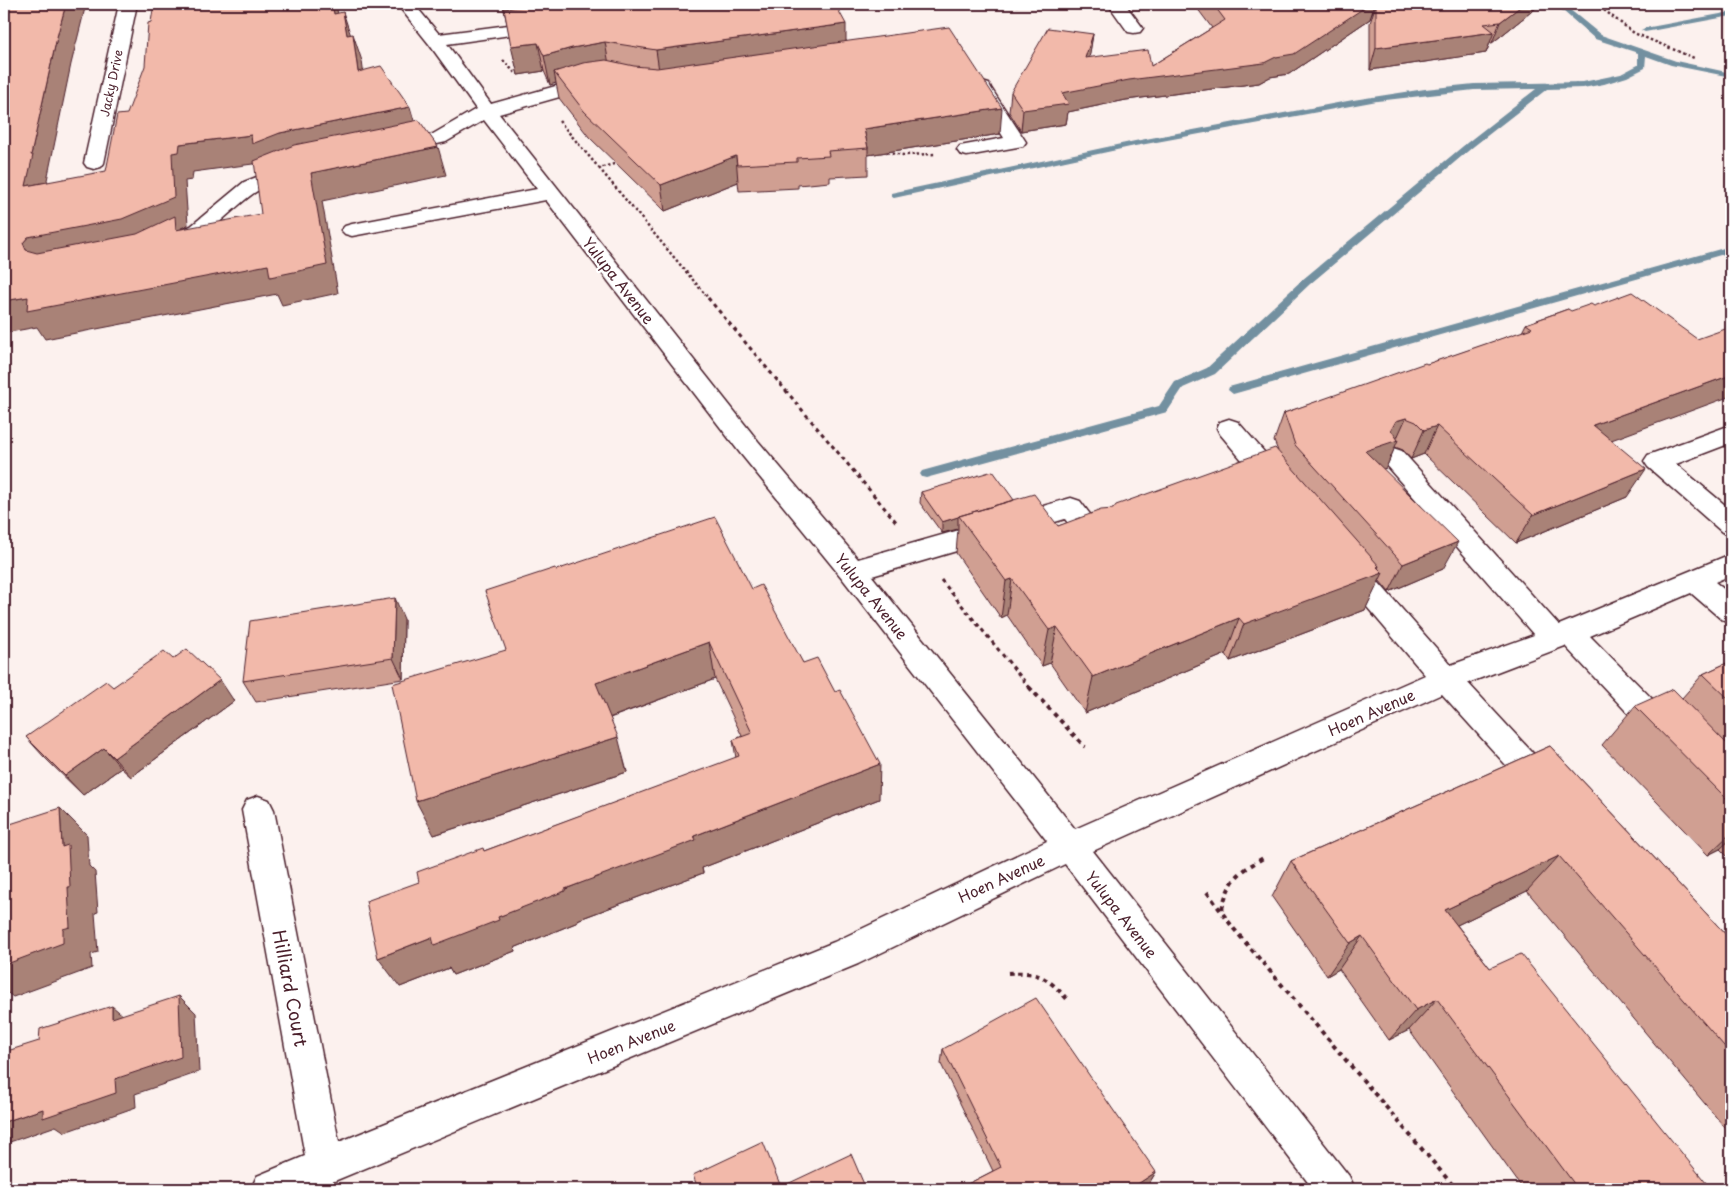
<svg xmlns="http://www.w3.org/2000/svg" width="1735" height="1193" viewBox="0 0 1735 1193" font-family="'Playpen Sans',sans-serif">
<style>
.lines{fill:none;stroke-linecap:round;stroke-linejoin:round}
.stream{fill:#7390a0;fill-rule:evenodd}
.minor-casing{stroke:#4a1f2b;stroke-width:3}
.path-far2{stroke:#4a1f2b;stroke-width:2.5;stroke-dasharray:2.5 2.5;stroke-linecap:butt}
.path-far1{stroke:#4a1f2b;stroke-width:3;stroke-dasharray:4 4;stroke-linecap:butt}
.path{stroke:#4a1f2b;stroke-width:4;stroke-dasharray:4.5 4.5;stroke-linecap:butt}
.minor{fill:#fff;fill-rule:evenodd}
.wall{fill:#d09f92;stroke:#4a1f2b}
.shaded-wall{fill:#a98277;stroke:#4a1f2b}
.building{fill:#f2b9aa;stroke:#4a1f2b}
.labels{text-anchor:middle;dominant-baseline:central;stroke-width:4.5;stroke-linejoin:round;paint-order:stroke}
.far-street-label{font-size:12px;fill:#4a1f2b;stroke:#fff}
.street-label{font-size:15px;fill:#4a1f2b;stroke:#fff}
.near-street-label{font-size:18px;fill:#4a1f2b;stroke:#fff}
</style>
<rect width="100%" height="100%" fill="#fcf1ee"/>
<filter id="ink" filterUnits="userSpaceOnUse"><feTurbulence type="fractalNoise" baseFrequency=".02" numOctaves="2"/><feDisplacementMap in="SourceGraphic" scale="10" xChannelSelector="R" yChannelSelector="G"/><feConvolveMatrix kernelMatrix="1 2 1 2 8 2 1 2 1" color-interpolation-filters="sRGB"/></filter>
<g filter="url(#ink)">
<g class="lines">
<!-- stream -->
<path class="stream" d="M1555,4h8l38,31 75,26 55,12v4l-60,-12 -25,-9 -1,12 -18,9 -23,7 -21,4 -36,1 -73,57 -164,138 -95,90 -32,14 -16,24 -241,66 -4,-1 -2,-3 2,-3 237,-65 16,-24 32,-14 95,-88 166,-138 68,-53 -62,1 -97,11 -242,45 -241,52 -3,-1v-4l244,-52 218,-41 72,-11 49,-5 109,-2 38,-8 17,-9v-12l-43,-14z
M1731,12v4l-86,16 -4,-2 4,-2z
M1731,246v6l-498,142 -5,-4 1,-3z"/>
<defs>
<path id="minor" d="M119,4h18l-33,159 -3,4 -7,2 -7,-2 -3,-4z
M397,4h17l25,30 107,-14 6,1 3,4 -3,4 -6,1 -99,14 44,60 104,-29 7,2 2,4 -2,4 -103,29 259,327 100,118 213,-61 9,3 28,37 -4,7c-21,7 -27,-11 -39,-26l-193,57 203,253 350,-154 -87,-102 -3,-7 3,-7 10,-3 10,3 93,106 83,-30 -150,-172 -4,-6 4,-6 9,-3 9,3 157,174 172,-71v21l-16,7 16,13v27l-10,-3 -30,-26 -101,43 85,86 4,9 -4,9 -11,4 -11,-4 -88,-94 -97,37 87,94 4,9 -4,9 -11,4 -11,-4 -91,-101 -349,157 256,325 6,13h-42l-248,-325 -207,100 -543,225h-64l6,-13 48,-20 -63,-346 5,-10 11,-4 11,4 5,10 65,332 495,-200 213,-101 -205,-263 -102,-125 -194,-253 -194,36 -7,-2 -4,-4 4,-4 7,-2 185,-35 -53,-69 -38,22 -48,11 -7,-2 -3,-4 3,-4 42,-9 43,-25 -47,-65z
M1108,4h17l18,24 -3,4 -6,1 -6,-1z
M982,82l7,2 2,4 35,54 -3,4 -56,10 -7,-2 -3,-4 3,-4 44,-8 -31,-50 2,-4z
M292,163l7,2 3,4 -3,4c-13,6 -27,10 -40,17 -26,14 -63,66 -98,58l-3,-5 3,-5 30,-12 53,-44z
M1229,419l9,3 49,56 4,7 -4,7 -9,2 -9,-2 -49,-58 -3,-6 3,-6z
M1731,425v18l-55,21 55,46v25l-9,-3 -74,-65 -4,-6 4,-6z"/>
</defs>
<!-- minor casing -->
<use href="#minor" class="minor-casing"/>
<!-- path-far2 -->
<path class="path-far2" d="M1596,4l38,29 60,25
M503,60l13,14
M559,121l40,47 19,-5
M885,148l1,4 17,3 33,-1
M599,168l110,131"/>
<!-- path-far1 -->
<path class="path-far1" d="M708,298l190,226
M941,580l89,108"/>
<!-- path -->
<path class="path" d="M1029,687l56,60
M1207,892l27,37 222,260
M1222,909c7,-30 17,-37 43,-52
M1008,973c30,-2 39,4 59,26"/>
<!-- minor -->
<use href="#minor" class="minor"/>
</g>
<!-- wall -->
<path class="wall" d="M495,4h340l11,37 154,93 -132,21v20l-38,2v5l-32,3v3l-59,3 -1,-9 -73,29 -76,-74 -30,-39 -3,-15 -6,2 -6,-14 -26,4 -15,-70 -7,1z
M1194,4h181l-5,15 -81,55 -19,3 -11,6 -133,17 -58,12 -2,12 -45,7 -12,-19 2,-20 82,-58 -4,23 62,9 61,-38z
M1376,4h165l-49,39h-2l-4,10 -116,17v-47z
M1568,309l43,131 16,57 -111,46 -92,-89 -13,5 -8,-9 -8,-3 -9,21 -3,1 60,100 -54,23 -10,-12 -14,30 -135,51 -4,-7 -141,59 -35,-50 -8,3 -35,-51 -6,3 -45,-65 2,-24 -16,4 -22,-30 1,-11 93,8 44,26 55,-17 165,-58 -4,-10 10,-28 238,-81 4,-8z
M556,570l196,19 51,74 76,136 -177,69 1,5 -126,47 1,2 -64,26 1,3 -62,24 -4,-7 -49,19 19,-105 65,-31 252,-93 -3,-18 9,-4 -27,-57 -105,39 17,54 -193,63 72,-185z
M404,619l-1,60 -147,23 -13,-21z
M173,659l61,42 -103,76 -10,-9 -38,27 -39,-38 -18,-20 87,-50z
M1731,661v199l-11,-11 -12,6 -106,-110 33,-39 47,-8 21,-24z
M1550,746l181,194v195l-204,-244 -70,34 33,43 221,221h-188l-114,-159 -20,10 -50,-71 -12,7 -55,-79 19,-36z
M943,1049l213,123 -8,13 -7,4h-183l35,-18 -52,-107z"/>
<!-- shaded-wall -->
<path class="shaded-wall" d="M66,4h20l-15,60 -24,116 1,2 -22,4 5,-31 26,-118z
M332,4h4l7,37 -9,-27z
M495,4h157l-145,19 -4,-18 -7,1z
M1015,4h19l-20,2z
M1370,4h5l-5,15 -81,55 -19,3 -11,6 -133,17 -58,12 -2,12 -45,7 2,-21 39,-17z
M1524,4h17l-49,39 8,-21z
M343,12l9,27 -5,-4z
M846,24v28l-186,26 -4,-28z
M1494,32l-8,21 -116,17 6,-22z
M353,34l9,27 5,39 -9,-28z
M1093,34l-3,20 -8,24 3,-20z
M605,42l5,28 -56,2 2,11 -6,2 -6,-29 28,-8z
M538,43l6,28 -26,4 -7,-29z
M410,107l8,27 -158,29 -67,9 -1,8 -7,1 3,44 -7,3 8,16 -144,21 -19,-15 -3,-7 5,-6 144,-84 8,-9 71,-9 29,-2z
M1002,108l-2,26 -132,21v-7l-4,-19z
M438,147l8,28 -124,26 16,92 -56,12 -5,-11 -232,45 -8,-12 -33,6v-32l24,-4 240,-32 43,-92z
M736,156l2,26 -73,29 -4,-26z
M1731,375v21l-155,57 17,-28z
M1406,418l-10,22h2l-12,28 -32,11 11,-28 31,-30z
M1437,426l-13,28 -13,5 13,-29z
M1646,469l-19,28 -111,46 17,-28z
M958,517v12l-16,4v-11z
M1458,542l-15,27 -54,23 14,-28z
M1379,566l-5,10 9,-3 -18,37 -135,51 14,-37z
M1012,579l-5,36 -6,3 5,-37z
M395,598l9,21 -1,60 -10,-21z
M1239,618l-13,36 -141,59 8,-36z
M1057,627l-7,36 -8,3 7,-36z
M709,642l6,37 -109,40 -10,-36z
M220,680l14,21 -103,76 -17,-19z
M618,737l9,35 -193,63 -18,-34z
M104,748l17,20 -38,27 -18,-19z
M880,764l-1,35 -177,69 1,5 -126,47 1,2 -64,26 1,3 -62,24 -4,-7 -49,19 -22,-29 54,-21 66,-20 196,-81z
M60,808l27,27 2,31 6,6 3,40 -3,1 3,39 -7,2 1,14 -79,29 -9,-7v-30l59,-31 5,-42 -6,-40z
M1731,833v6l-11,10 -12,6z
M1559,856l-32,35 -109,53 27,-34z
M1362,936l-23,33 -12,7 23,-33z
M179,996l17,17 3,59 -64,22 1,13 -71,25 -9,-6 -52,18v-22l39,-13 72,-30z
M1437,999l-28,31 -20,10 27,-30z
M112,1006l19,16 -19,-4z
M1156,1172l-8,13 -7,4h-11z"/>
<!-- building -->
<path class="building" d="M4,4h62l-9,33 -26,118h2l-7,31 80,-15 11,-56 10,-1 18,-48 3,-43 3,-1 3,-18h178l2,10 9,-2 4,23 6,-1 5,38 23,-6 29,41 -130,26 -28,11 -1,-9 -71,9 -1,8 -7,1 2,44 -52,22 -94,18 -5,6 3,7 11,3 100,-19 38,-18 1,14 85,-16 -7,-53 40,-16 125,-25 19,27 -127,26 16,92 -57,12 -2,-12 -241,46 1,-14 -24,4z
M542,4h293l11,20 -190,26 -51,-8 -33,6 -28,8 -6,-13 -27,3 -7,-37z
M1213,4h157l-76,50 -18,3 -12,6 -135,17 -67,13 7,11 -46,6 -12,-18 37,-64 45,6 -8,24 63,-8 3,16 74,-46z
M1376,4h148l-24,18 -16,2 10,8 -118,16z
M949,27l53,81 -138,21 4,19 -40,3 1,5 -32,2v4l-60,3 -1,-9 -75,29 -77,-74 -30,-39 29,-9 23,-3 28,6 23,2z
M1632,292l65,47 34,-12v48l-138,50 53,44 -113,46 -96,-89 -13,4 -8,-8 -10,-4 -10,3 -5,9 7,10 -33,11 93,91 -55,22 -108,-119 -11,-32 141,-50 2,1 105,-36 -6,-4 42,-15 3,2 20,-7 3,2z
M1275,448l104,118 -2,1 6,6 -139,51 -5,-6 -146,59 -36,-50 -8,3 -37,-51 -6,2 -47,-65 75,-22 24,32 43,-16 12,-1 3,-4z
M993,471l21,29 -55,16 -1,1 -16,5 -21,-30z
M715,517l37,72 9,-4 42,78 14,-5 18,34 5,-2 40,74 -186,72 2,4 -131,49v2l-67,26 1,3 -65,25 -2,-8 -54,21 -12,-57 53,-19 -2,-10 66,-24 1,3 255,-95 -6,-16 19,-7 -43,-91 -113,41 22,54 -202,64 -24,-117 114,-34 -21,-59 70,-23 1,2z
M395,598l-2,60 -150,23 7,-60z
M187,649l33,31 -106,78 -10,-10 -39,28 -39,-39 80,-56 7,6 51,-36 9,8z
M1731,661v40l-28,-27z
M1673,689l58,59v55l-96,-97z
M1550,746l181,194v114l-172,-198 -114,54 45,58 31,-14 190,235h-133l-141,-190 -21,11 -54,-74 -12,7 -59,-82z
M60,808l2,39 6,-2 2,42h-2l2,40 -7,2v14l-59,22v-139z
M179,996l2,61 -66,22 1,14 -73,25v-9l-39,13v-70l35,-11 1,-12 72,-23v12z
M1036,998l120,174 -26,17h-172l43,-22 -58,-118z
M763,1142l18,45 70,-33 15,35h-168l-5,-14z"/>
</g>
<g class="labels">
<!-- far-street labels -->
<g class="far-street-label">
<text transform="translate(111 83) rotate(-78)">Jacky Drive</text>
</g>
<!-- street labels -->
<g class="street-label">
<text transform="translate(619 280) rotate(52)">Yulupa Avenue</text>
<text transform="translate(872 596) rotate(51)">Yulupa Avenue</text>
<text transform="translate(1371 712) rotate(-24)">Hoen Avenue</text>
<text transform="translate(1001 878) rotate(-25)">Hoen Avenue</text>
<text transform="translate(1122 914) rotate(52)">Yulupa Avenue</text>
<text transform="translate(631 1041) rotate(-22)">Hoen Avenue</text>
</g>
<!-- near-street labels -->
<g class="near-street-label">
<text transform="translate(291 988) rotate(79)">Hilliard Court</text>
</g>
</g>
<!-- margin -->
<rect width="1735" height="1193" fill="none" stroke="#fff" stroke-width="20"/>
<rect x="10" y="10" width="1715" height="1173" fill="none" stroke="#4a1f2b" stroke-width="2" filter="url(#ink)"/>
</svg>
